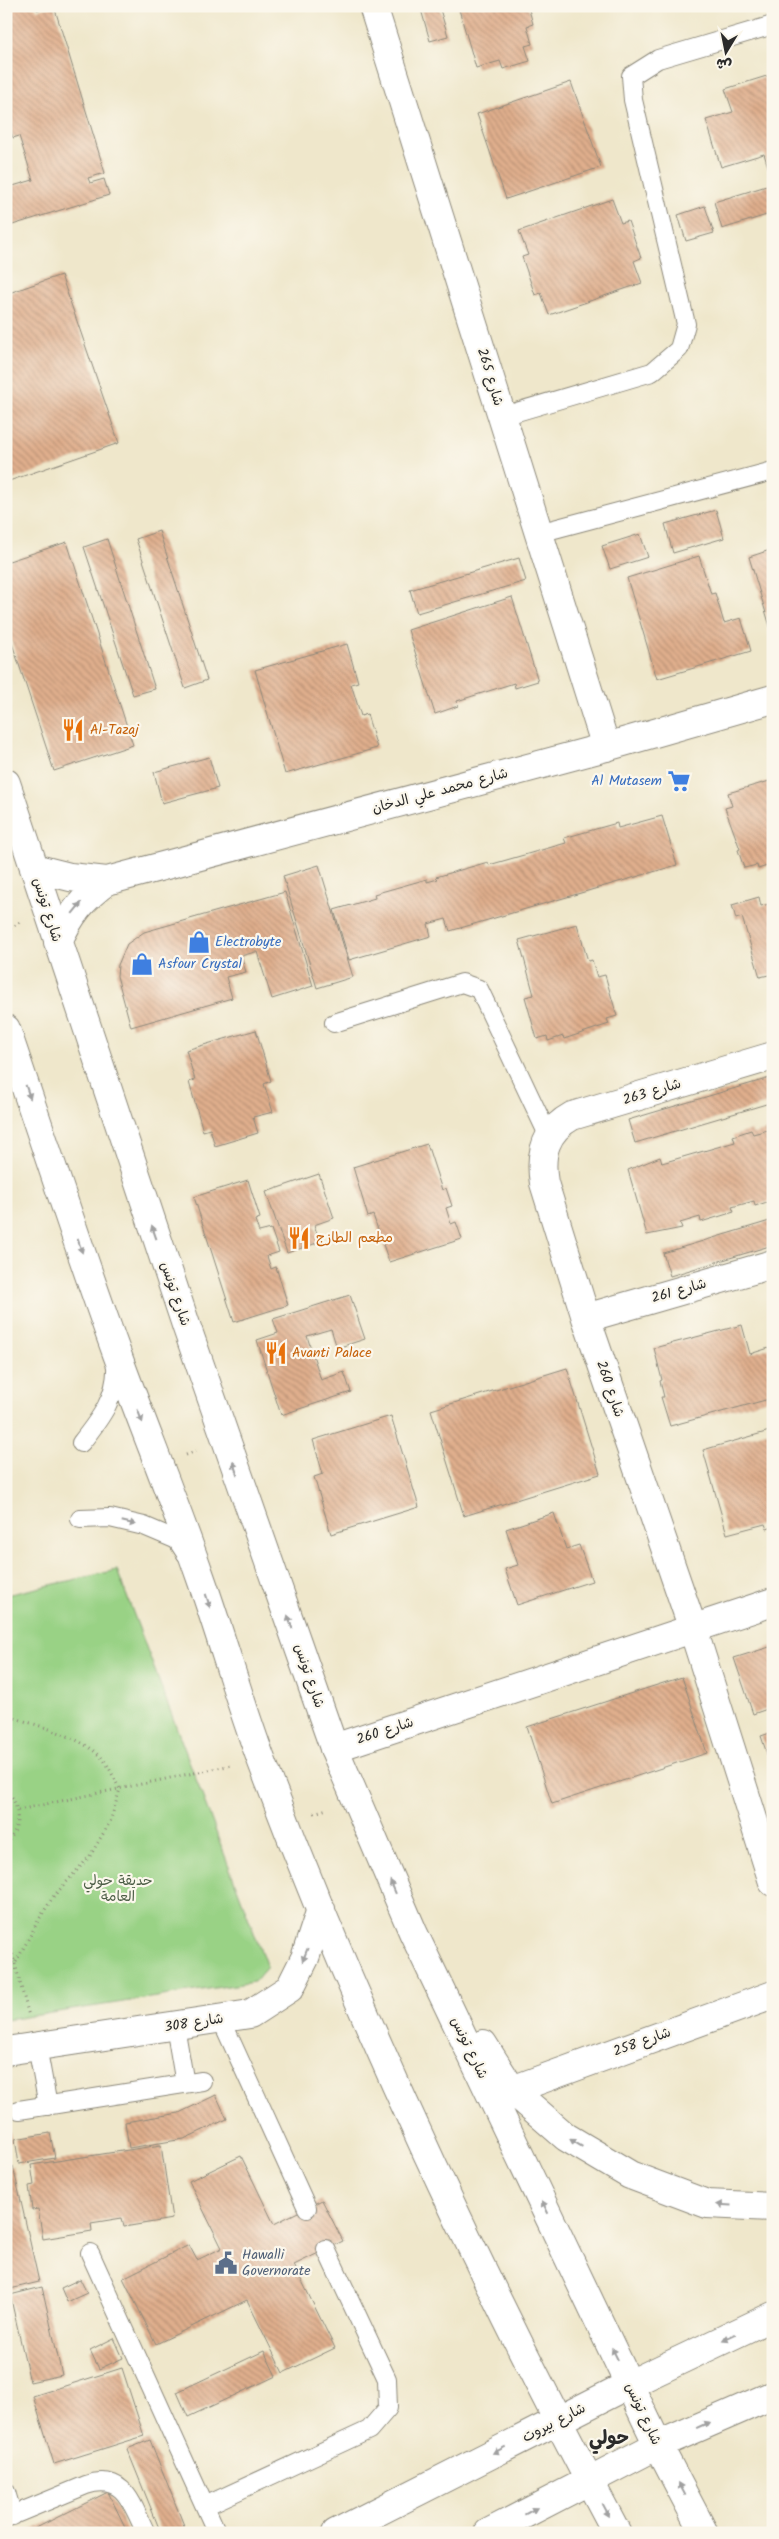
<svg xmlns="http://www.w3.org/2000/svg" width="779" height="2539" viewBox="0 0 779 2539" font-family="Kalam,'Playpen Sans Arabic',sans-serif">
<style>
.green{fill:#99d285;stroke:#627e58}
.building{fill:url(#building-back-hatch)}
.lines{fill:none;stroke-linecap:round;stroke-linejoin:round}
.service-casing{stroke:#8d897b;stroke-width:20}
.minor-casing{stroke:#8d897b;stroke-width:30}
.tertiary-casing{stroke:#8d897b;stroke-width:30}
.secondary-casing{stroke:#8d897b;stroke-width:30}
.path{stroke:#8d897b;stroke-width:3;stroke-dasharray:1 4;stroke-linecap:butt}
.service{stroke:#fff;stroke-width:18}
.minor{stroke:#fff;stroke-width:28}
.tertiary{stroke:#fff;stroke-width:28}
.secondary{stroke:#fff;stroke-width:28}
.oneway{fill:#a0a0a0}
.labels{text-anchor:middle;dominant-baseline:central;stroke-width:4.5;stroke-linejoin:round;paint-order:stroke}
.street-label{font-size:14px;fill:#2b2b2b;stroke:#fbf7ec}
.food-label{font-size:14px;fill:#c56008;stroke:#fbf7ec;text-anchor:start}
.shop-label{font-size:14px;fill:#366cbe;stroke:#fbf7ec;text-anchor:start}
.park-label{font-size:14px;fill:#4c5d46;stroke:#fbf7ec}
.service-label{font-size:14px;fill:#4e5e75;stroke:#fbf7ec;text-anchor:start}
.district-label{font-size:19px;font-weight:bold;fill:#2b2b2b;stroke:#fbf7ec}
</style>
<defs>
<pattern id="building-back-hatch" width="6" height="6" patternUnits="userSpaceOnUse" patternTransform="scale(1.25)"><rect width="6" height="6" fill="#e0af8d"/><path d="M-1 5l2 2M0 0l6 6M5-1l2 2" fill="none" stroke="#b68f73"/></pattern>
</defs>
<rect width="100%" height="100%" fill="#fbf7ec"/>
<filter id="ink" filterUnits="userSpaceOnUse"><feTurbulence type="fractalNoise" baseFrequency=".02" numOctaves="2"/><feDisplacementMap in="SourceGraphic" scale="10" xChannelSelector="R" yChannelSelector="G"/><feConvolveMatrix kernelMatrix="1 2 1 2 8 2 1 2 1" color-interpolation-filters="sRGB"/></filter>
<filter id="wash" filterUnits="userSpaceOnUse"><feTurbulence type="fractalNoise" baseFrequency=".0096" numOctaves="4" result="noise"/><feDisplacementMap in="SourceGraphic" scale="20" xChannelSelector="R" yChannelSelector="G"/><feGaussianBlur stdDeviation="1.12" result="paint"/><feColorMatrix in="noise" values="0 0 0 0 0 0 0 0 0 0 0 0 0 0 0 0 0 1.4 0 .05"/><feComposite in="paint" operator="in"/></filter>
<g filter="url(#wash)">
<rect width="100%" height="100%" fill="#efe7cb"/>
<!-- green -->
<path class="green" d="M117,1570l150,397 -13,15 -248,38v-425z"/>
<g id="blocks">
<!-- building -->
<path class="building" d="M6,6h29l2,4 17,-4 51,167 -17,5 2,5 14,-4 5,16 -103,32v-39l27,-8 -14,-44 -6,2 -7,-21z
M420,6h19l9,30 -18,5z
M458,6h70l5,18 -6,2 5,18 -7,2 5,15 -27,8 -3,-8 -24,7z
M773,74v95l-4,1 -5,-16 -43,13 -15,-47 27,-8 -8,-23z
M571,82l30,85 -95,32 -29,-85z
M773,184v29l-51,16 -8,-27z
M612,199l9,24 7,-2 13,37 -7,3 8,22 -93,32 -8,-22 -6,2 -13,-38 6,-2 -9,-24z
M705,206l9,27 -28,8 -8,-26z
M61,275l58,168 -113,39v-188z
M716,510l8,28 -51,15 -8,-29z
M159,531l48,149 -22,8 -49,-149z
M640,534l8,23 -38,12 -8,-23z
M107,539l48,150 -22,6 -49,-148z
M67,542l66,203 -79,26 -48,-146v-63z
M773,549v84h-1l-23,-76z
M699,556l12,38 4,-1 9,30 17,-5 10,33 -94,28 -30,-101z
M519,558l7,23 -109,32 -7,-23z
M512,597l26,84 -23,7 -1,-5 -57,18 1,5 -23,8 -27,-84z
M347,644l11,38 -7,2 10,32 6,-2 10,34 -92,26 -30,-104z
M209,757l9,31 -56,15 -8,-31z
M773,780v84l-15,5 -1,-4 -13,3 -6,-18 2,-1 -15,-41 7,-2 -4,-13z
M662,816l15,49 -227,66 -4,-12 -18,5 3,12 -82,24 -15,-50 41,-12 -1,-4 53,-15v3l11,-3 -2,-2 52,-15 1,3 77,-22 -2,-5 53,-15 1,5z
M319,865l34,112 -36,11 -34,-112z
M285,892l28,94 -41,13 -15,-47h-2l-14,4 5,16 -20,5 6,21 -101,29 -14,-51 1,-11 9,-21 17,-12z
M759,897l2,9 12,-3v71l-13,3 -18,-60 -6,2 -4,-14z
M577,924l11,37 4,-1 5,17 8,-2 12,41 -10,3 2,5 -45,15 -1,-3 -15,5 -1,-5 -10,3 -12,-42 9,-2 -15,-55z
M256,1030l15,51 -7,3 9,28 -20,5 5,16 -43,13 -5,-17 -7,2 -14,-49 6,-2 -9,-30z
M773,1077v25l-138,41 -7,-23z
M771,1129l2,7v64l-18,6 -1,-5 -22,6 2,5 -33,10 -1,-5 -20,6 2,5 -35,7 -19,-65 32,-13 2,6 73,-21 -2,-6 18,-6 2,4z
M427,1144l15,46 4,-2 6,18 -6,2 5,16 5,-2 6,17 -73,23 -16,-47 -5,2 -15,-50z
M319,1174l15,44 -20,7 6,17 -33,11 -21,-61z
M248,1180l12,38 -5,2 4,12 12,-3 8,23 -12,4 4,13 5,-2 12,38 -54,17 -40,-125z
M773,1220v25l-103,31 -7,-23z
M350,1295l15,44 -28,9 -6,-19 -24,7 14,44 23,-8 7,20 -70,23 -24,-75 21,-7 -5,-14z
M742,1325l8,29 22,-7 1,51 -103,28 -9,-29h3l-4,-16 2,-1 -8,-32z
M567,1368l33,106 -136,42 -33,-106z
M391,1416l28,91 -88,27 -17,-57 9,-3 -10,-34z
M773,1430v97l-6,2 -2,-5 -38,10 -24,-84z
M554,1513l12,36 13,-4 13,36 -75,24 -12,-36 13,-4 -12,-36z
M773,1646v61l-20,7 -19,-56z
M682,1677l25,76 -155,51 -25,-77z
M773,1732v37h-1l-11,-33z
M216,2095l11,24 -43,20 -55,9 -4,-26 54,-9z
M6,2117l6,25 -6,1z
M50,2133l5,25 -36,6 -4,-25z
M161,2145l11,74 -48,8 -2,-9 -31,5 1,8 -49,8 -5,-30 -6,1 -3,-24 5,-1 -3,-20z
M241,2156l33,68 48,-24 21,41 -49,24 41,83 -52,25 -36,-73 -91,44 -33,-66 66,-33 8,15 25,-12 -33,-67z
M13,2166l26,116 -33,8v-122z
M80,2279l7,14 -20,9 -6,-14z
M42,2287l20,88 -32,7 -20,-87z
M114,2338l9,20 -24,11 -9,-19z
M264,2351l12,25 -88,41 -11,-25z
M122,2368l22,68 -90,28 -21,-68z
M150,2440l37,93h-26l-34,-84z
M108,2492l20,41h-102z"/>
</g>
</g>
<g filter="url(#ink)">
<use href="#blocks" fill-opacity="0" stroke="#8d897b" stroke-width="1"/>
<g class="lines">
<defs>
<path id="service" d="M503,416l149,-44 27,-23 7,-25 -53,-224 -2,-24 27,-17 115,-34
M539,533l234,-62
M334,1023l128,-40 17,6 70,148
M81,1443c19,-24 37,-47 35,-79
M80,1519l30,-1 34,8 33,14 9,14
M221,2019l86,189
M175,2026l10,58
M37,2046l11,60
M19,2110l183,-29
M90,2253l127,280
M6,2492l7,24
M205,2506l164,-76 19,-22 -1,-29 -61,-130
M6,2518l80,-33c39,-13 46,20 60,48"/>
<path id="minor" d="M373,6l233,741
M773,1056l-201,60c-27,15 -33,38 -28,67l42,135 107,311 80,253
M586,1318l187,-54
M334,1748l439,-146
M6,2051l244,-37 40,-26 15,-30 16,-49
M512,2090l261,-95"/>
<path id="tertiary" d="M34,868l36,9 37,4
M58,942c11,-26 25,-44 49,-61l499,-134 167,-48"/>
<path id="secondary" d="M6,783l181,545 147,420 79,184 245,513 46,88
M6,1029c37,109 72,218 111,325 27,74 57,147 83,222 22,62 39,125 62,186 100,265 222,522 355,771
M483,2044l29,46 54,47 64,38 77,29 66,3
M336,2533l294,-149 143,-68
M488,2533l170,-88 115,-50"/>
</defs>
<!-- service casing -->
<use href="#service" class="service-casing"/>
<!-- minor casing -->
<use href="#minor" class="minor-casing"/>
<!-- tertiary casing -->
<use href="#tertiary" class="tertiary-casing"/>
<!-- secondary casing -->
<use href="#secondary" class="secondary-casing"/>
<!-- path -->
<path class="path" d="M6,931l14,-9
M186,1455l13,-5
M6,1715c31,11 72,19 96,43 8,8 12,22 18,31l-10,33 -20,34 -37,41 -15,24 -23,43 -9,-5
M6,1789c14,15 16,39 0,54
M18,1810l214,-45
M314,1813l13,-4
M6,1930l23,86"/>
<!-- service -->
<use href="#service" class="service"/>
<!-- minor -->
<use href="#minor" class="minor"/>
<!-- tertiary -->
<use href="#tertiary" class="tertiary"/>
<!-- secondary -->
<use href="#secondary" class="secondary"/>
</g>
<!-- one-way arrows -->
<defs><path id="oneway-solid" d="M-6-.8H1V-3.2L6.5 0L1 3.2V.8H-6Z" transform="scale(1.25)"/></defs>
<g class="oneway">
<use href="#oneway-solid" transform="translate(77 908) rotate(-51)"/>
<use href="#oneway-solid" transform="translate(28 1092) rotate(71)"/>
<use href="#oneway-solid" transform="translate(154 1232) rotate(-109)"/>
<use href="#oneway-solid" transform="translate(80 1246) rotate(71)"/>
<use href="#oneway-solid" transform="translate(140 1416) rotate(69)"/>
<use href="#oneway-solid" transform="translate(235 1468) rotate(-109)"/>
<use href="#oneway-solid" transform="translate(129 1523) rotate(13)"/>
<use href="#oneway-solid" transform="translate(208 1601) rotate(72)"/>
<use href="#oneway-solid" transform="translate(290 1622) rotate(-109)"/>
<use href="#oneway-solid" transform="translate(393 1887) rotate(-113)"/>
<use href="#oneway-solid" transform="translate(305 1955) rotate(111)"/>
<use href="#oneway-solid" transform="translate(576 2143) rotate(-149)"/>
<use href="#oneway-solid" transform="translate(724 2205) rotate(-177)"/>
<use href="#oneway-solid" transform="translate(545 2207) rotate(-116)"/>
<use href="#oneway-solid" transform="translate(729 2337) rotate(155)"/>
<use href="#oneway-solid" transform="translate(615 2354) rotate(-116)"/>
<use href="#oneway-solid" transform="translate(703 2425) rotate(-24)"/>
<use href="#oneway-solid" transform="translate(499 2450) rotate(153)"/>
<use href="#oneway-solid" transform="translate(682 2489) rotate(-118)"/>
<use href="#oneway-solid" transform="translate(605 2510) rotate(62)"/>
<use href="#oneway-solid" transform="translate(531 2511) rotate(-28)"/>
</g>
</g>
<!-- icons -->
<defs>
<symbol id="restaurant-bare" viewBox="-9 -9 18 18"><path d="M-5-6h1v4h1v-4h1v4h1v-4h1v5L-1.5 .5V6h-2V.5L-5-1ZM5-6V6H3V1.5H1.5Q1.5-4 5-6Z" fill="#e8710a" stroke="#fbf7ec" stroke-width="2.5" paint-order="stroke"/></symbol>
<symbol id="supermarket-bare" viewBox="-9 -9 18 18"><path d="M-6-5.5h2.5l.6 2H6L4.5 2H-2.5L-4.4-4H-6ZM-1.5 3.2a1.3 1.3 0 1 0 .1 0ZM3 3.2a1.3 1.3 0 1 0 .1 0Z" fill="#3f7fe0" stroke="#fbf7ec" stroke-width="2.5" paint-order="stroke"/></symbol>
<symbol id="shop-bare" viewBox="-9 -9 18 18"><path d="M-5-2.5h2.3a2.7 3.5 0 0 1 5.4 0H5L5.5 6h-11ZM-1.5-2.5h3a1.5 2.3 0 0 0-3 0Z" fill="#3f7fe0" stroke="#fbf7ec" stroke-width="2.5" paint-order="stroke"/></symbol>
<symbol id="civic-bare" viewBox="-9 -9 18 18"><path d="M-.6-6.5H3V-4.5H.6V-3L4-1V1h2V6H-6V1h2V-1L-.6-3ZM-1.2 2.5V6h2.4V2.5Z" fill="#5c6f8a" stroke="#fbf7ec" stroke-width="2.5" paint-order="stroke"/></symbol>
</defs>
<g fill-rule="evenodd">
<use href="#restaurant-bare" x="57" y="714" width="32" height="32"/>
<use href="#supermarket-bare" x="663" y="765" width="32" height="32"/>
<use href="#shop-bare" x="183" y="926" width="32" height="32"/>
<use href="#shop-bare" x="126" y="948" width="32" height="32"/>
<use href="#restaurant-bare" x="283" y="1222" width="32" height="32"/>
<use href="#restaurant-bare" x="260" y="1337" width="32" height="32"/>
<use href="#civic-bare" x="210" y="2247" width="32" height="32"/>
</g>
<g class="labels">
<!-- street labels -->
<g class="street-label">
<text transform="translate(490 377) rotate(73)">شارع 265</text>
<text transform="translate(440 791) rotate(-15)">شارع محمد علي الدخان</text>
<text transform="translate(47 910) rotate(72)">شارع تونس</text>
<text transform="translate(652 1092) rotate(-17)">شارع 263</text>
<text transform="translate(679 1291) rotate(-16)">شارع 261</text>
<text transform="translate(175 1294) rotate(71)">شارع تونس</text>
<text transform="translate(610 1389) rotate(71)">شارع 260</text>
<text transform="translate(309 1676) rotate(71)">شارع تونس</text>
<text transform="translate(385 1731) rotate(-18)">شارع 260</text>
<text transform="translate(194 2023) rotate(-9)">شارع 308</text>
<text transform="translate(642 2042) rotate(-20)">شارع 258</text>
<text transform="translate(469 2048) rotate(64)">شارع تونس</text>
<text transform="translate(643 2414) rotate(65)">شارع تونس</text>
<text transform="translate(554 2423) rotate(-27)">شارع بيروت</text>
</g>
<!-- food labels -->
<g class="food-label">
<text x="90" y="730">Al-Tazaj</text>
<text x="316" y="1238">مطعم الطازج</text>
<text x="292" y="1353">Avanti Palace</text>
</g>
<!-- shop labels -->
<g class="shop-label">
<text x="662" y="781" text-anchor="end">Al Mutasem</text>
<text x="215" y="942">Electrobyte</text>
<text x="158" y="964">Asfour Crystal</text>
</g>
<!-- park labels -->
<g class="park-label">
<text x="118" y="1881">حديقة حولي<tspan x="118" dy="16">العامة</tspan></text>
</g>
<!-- service labels -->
<g class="service-label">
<text x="242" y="2255">Hawalli<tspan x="242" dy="16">Governorate</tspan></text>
</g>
<!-- district labels -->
<g class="district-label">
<text x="609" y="2439">حولي</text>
</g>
</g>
<!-- margin -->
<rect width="779" height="2539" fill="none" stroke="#fbf7ec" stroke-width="25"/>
<!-- north arrow -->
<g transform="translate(726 52) rotate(190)" stroke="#fbf7ec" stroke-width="4" paint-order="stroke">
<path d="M0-4L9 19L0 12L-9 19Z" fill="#2b2b2b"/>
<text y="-8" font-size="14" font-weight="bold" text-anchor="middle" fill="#2b2b2b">ش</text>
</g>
</svg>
